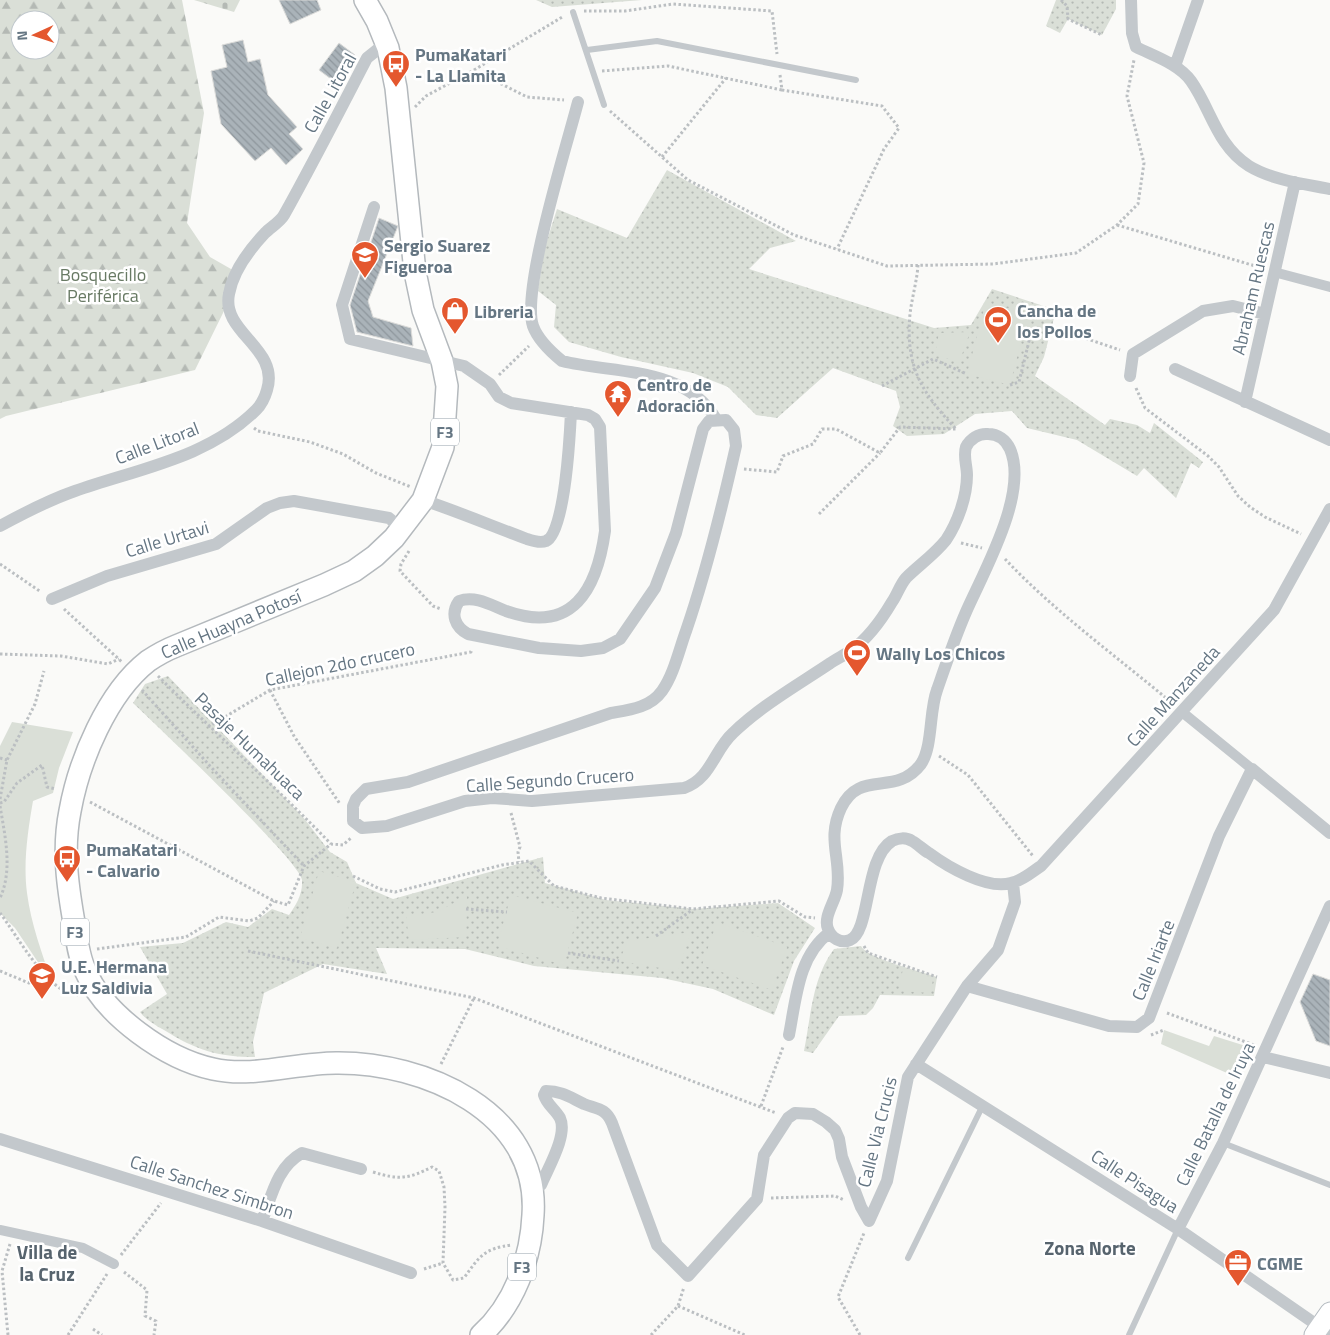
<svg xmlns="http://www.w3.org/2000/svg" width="1330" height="1335" viewBox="0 0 1330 1335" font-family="'Titillium Web',sans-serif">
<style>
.grass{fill:url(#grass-dots)}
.forest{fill:url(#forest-firs);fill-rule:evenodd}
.cemetery{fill:url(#cemetery-stones)}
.park{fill:#dadfd7}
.building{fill:url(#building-back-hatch);stroke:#dcdcda}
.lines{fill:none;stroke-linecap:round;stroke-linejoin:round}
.secondary-casing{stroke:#b3babf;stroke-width:21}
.trunk-casing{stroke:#b4b9bd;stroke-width:24}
.path{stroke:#bbbfc2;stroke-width:3;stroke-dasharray:2.5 2.5;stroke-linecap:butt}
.service{stroke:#c3c8cc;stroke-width:6}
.pedestrian{stroke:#c3c8cc;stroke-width:10}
.minor{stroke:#c3c8cc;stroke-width:12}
.secondary{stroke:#fff;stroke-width:19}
.trunk{stroke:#fff;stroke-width:21}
.labels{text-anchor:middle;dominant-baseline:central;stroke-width:5;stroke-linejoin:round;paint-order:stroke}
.shield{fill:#fff;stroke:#939fa8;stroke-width:1}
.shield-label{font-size:16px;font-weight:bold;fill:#657683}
.poi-label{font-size:18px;font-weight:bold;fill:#657683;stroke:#fff;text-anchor:start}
.street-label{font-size:18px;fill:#657683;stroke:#fff}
.park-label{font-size:18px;fill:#687a64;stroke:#fff}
.neighbourhood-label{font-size:19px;font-weight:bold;fill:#57646e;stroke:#fff}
</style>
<defs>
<pattern id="grass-dots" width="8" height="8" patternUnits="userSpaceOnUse" patternTransform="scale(1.25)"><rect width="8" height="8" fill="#dadfd7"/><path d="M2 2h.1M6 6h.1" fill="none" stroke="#b4b9b4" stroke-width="1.8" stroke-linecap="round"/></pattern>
<pattern id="forest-firs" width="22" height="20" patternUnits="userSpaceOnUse" patternTransform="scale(1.25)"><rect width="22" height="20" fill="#dadfd7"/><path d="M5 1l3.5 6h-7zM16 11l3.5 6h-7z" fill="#b4b9b4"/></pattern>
<pattern id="cemetery-stones" width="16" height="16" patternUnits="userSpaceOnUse" patternTransform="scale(1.25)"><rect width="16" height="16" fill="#dadfd7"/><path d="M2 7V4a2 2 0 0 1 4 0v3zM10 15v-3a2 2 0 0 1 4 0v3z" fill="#b4b9b4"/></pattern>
<pattern id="building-back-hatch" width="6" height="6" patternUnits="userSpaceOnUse" patternTransform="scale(1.25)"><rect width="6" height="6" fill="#aab3b9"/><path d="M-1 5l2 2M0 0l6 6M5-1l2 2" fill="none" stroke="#8e969c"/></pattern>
</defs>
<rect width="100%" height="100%" fill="#fafaf8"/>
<!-- grass -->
<path class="grass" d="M536,0h106l-90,7z
M1056,0h60v9l-14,26 -34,-16 -8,14 -14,-7z
M667,170l129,71 -26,7 -21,21 185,59 37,-3 21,-36 64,21 -12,47 -9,19 70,49 5,-6 27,6 13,8 4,-10 49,39 -4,6 -8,-5 -15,35 -32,-30 -7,8 -60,-36 -50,-12 -15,-17 -37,3 -31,20 -37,2 -14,-10 7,-19 -4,-16 -63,-23 -56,50 -21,-3 -28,-28 -35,-14 -72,-16 -52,-15 -15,-15 2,-22 -18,-14 6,-41 13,-41 70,29z
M168,676l135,141 27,35 17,10 9,21 37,16 150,-42 2,26 61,17 87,9 85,-6 37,25 -21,33 -20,54 -61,-26 -51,-11 -128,-12 -69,-17 -89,-1 11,26 -64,-10 -59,29 -11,49 2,15c-38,0 -59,-7 -91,-27 -9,-5 -18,-10 -24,-18l27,-18 -27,-47 43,-4 43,-21 22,5 24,-18 17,6c7,-10 14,-21 13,-35 -1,-18 -146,-155 -169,-177l12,-19z
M861,946c7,13 59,25 76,31l-3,19 -54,-1 -7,13 -7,7 -27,1 -26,37 -9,-2c7,-35 8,-73 30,-102z"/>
<!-- forest -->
<path class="forest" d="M0,0h182l22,113 -17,110 23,34 28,16 -15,40 -28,57 -189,46 -6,3zM20,20h30v30h-30z"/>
<!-- cemetery -->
<path class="cemetery" d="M194,0h46l-6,12z"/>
<!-- park -->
<path class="park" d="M986,302l42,12 -18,71 -43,-11z
M970,332l-11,31 -24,-9 4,-21z
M12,722l61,10 -14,36 -6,25 -20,8c-5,29 -10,62 -6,92 4,31 15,60 25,90l-37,-55 -15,-15v-167z
M319,871l37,11 -19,66 -37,-10z
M511,895l67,18 -14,52 -67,-19z
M467,896l-1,41 -57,3 -3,-24 31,-4z
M717,922l70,25 -15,43 -70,-25z
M691,932l-13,39 -59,-10 9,-20z
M903,968l30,10 -2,15 -32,-2z
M1164,1030l45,16 5,-10 35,11 -13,30 -75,-33z"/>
<!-- building -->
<path class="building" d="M279,0h38l4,10 -31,14z
M243,40l5,22 12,-3 8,36 29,32 -8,7 14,15 -17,16 -15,-17 -16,13 -34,-37 -10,-53 16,-4 -5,-22z
M339,43l16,12 -20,27 -16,-12z
M379,218l19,8 -30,75 5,16 38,11 2,18 -56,-14 -7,-27z
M1313,974l17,6v66l-14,-5 -16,-39z"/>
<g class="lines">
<defs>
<path id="secondary" d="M1314,1335l16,-23"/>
<path id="trunk" d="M365,0l12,21 11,27 8,40 19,184 8,38 19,51 5,25 -4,61 -20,53 -29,38 -19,18 -21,15 -30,14 -148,61c-10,4 -19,9 -28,15 -41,32 -69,100 -78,150 -8,40 -2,78 5,117 2,14 4,29 10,42 19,45 81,89 128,99 40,9 82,-6 123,-6 87,-1 204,48 197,152 -2,44 -19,90 -52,120"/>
</defs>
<!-- secondary casing -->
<use href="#secondary" class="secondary-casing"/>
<!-- trunk casing -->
<use href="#trunk" class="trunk-casing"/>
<!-- path -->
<path class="path" d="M1061,0l6,6 1,13 34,16
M584,11h41l48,-7 99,7 5,43
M474,70l90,-54
M602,71l66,-5 114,24
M780,75l2,15 100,16 17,22 -15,21 -47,100
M415,107l11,-11 48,-26 53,27 37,3
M610,111l78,69 106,55 93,31 106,-2 83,-11 41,-28 21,-21 6,-41 -17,-67 7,-36
M662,157l64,-79
M1117,225l145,43
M918,265c-1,16 -6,32 -8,49 -5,53 12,79 47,116
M499,375l30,-29
M1010,385l9,-3 13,-53 20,-2 68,23
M882,386l51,-27 34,15
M1136,388l9,20 63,48 11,11 19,29 12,11 15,10 36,17
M254,428l4,3 52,11 33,12 33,19 35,14
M744,469l33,3 6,-16 30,-12 9,-15h14l44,24 20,-26 56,2
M819,514l61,-61
M961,543l21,5
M409,551l-8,13 -1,7 33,35 8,3
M1005,559c50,53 111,97 167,144
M0,564l41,28
M64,609l58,53
M0,654l61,2 47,8 11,-5
M158,676c57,57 117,110 173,168
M142,690l68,76 94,100
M270,690l24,46 46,68
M208,727l62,-37 201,-38v-3
M939,756l29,19 65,81
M0,758l7,2
M0,799l7,-39 28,-56 9,-33
M90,802l184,99 14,4 16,-39 27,-22 12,1 8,-7
M0,803l4,-1 13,-19 25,-18 5,22 9,2
M0,806c5,30 13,64 0,92
M511,813l9,34 -2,5 1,10
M353,876l27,13 15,3 107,-27 27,-4 25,25 47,12 92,11 86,-8 26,16 10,1
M466,909l41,3
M0,913c17,22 49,82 78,82
M656,936l36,-26
M864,946l4,7 69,24
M97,949l89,-12 33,-20 30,4 9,-3 16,-17
M248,951l226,47 302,115
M568,953l51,8
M0,971l29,12 15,-8
M1167,1013l87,32
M1151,1035l13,-5
M441,1064l33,-66
M761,1106l22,-59
M373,1172c26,8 35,7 59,-5l7,4 5,16 1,20 -2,56 10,17 11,-2c15,-21 20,-30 48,-33
M771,1198l64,-2 9,4
M121,1255l40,-52
M424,1269l19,-6
M124,1272l23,18 -2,26 11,5 -2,14
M678,1306l67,29
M93,1329l9,6
M8,1335l-6,-64 8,-27
M68,1335l39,-61
M651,1335l27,-29 6,-19
M860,1335l-22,-38 26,-64"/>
<!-- service -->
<path class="service" d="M573,12l31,93
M587,50l70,-9 199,39
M1223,1143l107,42
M908,1258l75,-153
M1129,1335l49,-106"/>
<!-- pedestrian -->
<path class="pedestrian" d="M1274,272l56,15
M1182,712l70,57
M0,1230l83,18 31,16"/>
<!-- minor -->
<path class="minor" d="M1131,0l1,33 4,14c18,9 43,17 55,34 20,28 26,65 58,85 23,14 55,18 81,23
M1175,66l23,-66
M578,102c-11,43 -57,188 -45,224 5,14 18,26 29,35 52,13 123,5 154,58
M374,207l-32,98 8,34 114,27 26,18 9,13 12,6 77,12 7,4 5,8 5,104c-8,58 -32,104 -99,80 -15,-6 -31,-16 -47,-10 -9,13 -4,26 9,33l71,14 42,3 22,-3 17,-9 35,-51 21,-55 27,-104 6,-8 17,-1 8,10 2,16c-14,62 -29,124 -50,185 -7,19 -12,43 -24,60 -12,17 -33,19 -51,22l-203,69 -42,7 -10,10 -3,7v15l9,7 25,-2 78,-25 27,-3 40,3 152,-13c27,-9 30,-38 49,-55 28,-27 63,-47 96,-69 7,-5 16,-9 23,-14 16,-12 30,-31 40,-48 5,-7 8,-17 14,-24 13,-13 28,-23 40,-38 12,-18 21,-44 21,-65 0,-9 -4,-19 -1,-28 4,-8 13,-14 22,-13 10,0 18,6 22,15 19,44 -26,122 -44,163 -11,25 -20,52 -29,78 -8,21 -4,56 -16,74 -26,34 -61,4 -80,44 -15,32 1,51 -4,82 -2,12 -14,27 -9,39 3,9 13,15 22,11 21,-9 14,-82 42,-99 6,-3 14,-4 20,0 6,3 11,9 17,12 19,14 58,37 82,30 11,-2 21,-11 30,-17l233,-256 56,-101
M1175,369l155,71
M1130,376l3,-22 70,-43 30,-5 32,8
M1245,402l50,-220
M423,500c36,12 69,26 104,39 6,2 14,4 19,2 19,-7 24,-108 25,-129
M0,526c24,-13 49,-26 75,-35 62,-22 133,-33 181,-81 5,-5 9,-13 11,-20 13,-42 -46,-57 -38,-96 4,-23 20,-44 36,-61 6,-6 15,-11 19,-18 29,-52 56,-105 83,-157l10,-8 11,-2
M52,599l55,-23 109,-32 51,-36 13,-5 14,-2 95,17 13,11
M967,986l142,40 28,1 12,-9 70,-182 33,-67 78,64
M789,1035c7,-35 9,-79 40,-102
M1263,1057l67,16
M916,1064l262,165 152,105
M0,1139l262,82 149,52
M532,1188l9,-3c7,-17 27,-50 19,-67 -5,-9 -13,-13 -16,-23l2,-4c16,0 25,7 38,13 13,5 22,4 28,19l45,122 31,31 69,-77 7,-44 24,-37 7,-5 18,1 13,8 9,8 4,9 3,18 19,50 8,14 18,-40 21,-104 59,-91 31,-36 17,-48 -2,-19
M262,1221c10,-26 15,-54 40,-68l59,16
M1178,1229l45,-86 107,-237"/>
<!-- secondary -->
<use href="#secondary" class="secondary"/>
<!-- trunk -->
<use href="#trunk" class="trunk"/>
</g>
<!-- icons -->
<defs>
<symbol id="bus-pin" viewBox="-11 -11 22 30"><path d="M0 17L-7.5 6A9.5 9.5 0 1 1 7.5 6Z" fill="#e4572e" stroke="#fff"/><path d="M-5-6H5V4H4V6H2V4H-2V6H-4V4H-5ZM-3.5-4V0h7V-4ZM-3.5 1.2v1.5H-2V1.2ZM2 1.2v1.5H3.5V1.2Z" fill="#fff"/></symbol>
<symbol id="school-pin" viewBox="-11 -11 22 30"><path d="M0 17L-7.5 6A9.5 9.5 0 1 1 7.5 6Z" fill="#e4572e" stroke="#fff"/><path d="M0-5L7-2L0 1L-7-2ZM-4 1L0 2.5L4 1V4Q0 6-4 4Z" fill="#fff"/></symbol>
<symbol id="shop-pin" viewBox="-11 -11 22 30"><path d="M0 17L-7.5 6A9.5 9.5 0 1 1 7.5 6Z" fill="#e4572e" stroke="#fff"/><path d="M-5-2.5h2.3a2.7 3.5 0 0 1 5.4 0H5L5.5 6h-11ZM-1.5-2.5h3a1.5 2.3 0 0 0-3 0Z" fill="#fff"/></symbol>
<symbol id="stadium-pin" viewBox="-11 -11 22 30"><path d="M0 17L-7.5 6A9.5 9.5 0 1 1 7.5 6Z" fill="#e4572e" stroke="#fff"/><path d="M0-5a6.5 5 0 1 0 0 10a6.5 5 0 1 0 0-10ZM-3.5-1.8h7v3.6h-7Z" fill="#fff"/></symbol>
<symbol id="temple-pin" viewBox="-11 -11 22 30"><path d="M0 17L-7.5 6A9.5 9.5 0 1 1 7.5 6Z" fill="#e4572e" stroke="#fff"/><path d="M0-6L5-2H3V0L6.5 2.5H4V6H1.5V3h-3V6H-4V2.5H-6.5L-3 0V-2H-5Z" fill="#fff"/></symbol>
<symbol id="office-pin" viewBox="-11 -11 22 30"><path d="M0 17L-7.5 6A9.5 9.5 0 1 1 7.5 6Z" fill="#e4572e" stroke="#fff"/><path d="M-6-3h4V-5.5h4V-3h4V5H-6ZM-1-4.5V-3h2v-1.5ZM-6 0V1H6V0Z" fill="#fff"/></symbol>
</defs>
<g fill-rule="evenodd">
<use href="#bus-pin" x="380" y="48" width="32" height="43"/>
<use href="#school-pin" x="349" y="239" width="32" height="43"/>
<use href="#shop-pin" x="439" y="295" width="32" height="43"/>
<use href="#stadium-pin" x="982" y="304" width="32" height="43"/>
<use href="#temple-pin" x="602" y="378" width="32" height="43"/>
<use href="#stadium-pin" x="841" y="637" width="32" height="43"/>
<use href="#bus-pin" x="51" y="843" width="32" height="43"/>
<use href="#school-pin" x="26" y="960" width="32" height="43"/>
<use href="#office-pin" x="1222" y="1247" width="32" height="43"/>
</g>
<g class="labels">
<!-- shield labels -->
<g class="shield">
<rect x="431" y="418.5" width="28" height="27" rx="4"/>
<rect x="61" y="918.5" width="28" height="27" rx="4"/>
<rect x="508" y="1253.5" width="28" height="27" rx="4"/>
</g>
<g class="shield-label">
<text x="445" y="432">F3</text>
<text x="75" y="932">F3</text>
<text x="522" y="1267">F3</text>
</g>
<!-- poi labels -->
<g class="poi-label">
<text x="415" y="54">PumaKatari<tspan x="415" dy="21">- La Llamita</tspan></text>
<text x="384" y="245">Sergio Suarez<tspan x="384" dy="21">Figueroa</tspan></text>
<text x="1017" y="310">Cancha de<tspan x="1017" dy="21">los Pollos</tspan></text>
<text x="474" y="311">Libreria</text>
<text x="637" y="384">Centro de<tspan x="637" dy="21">Adoración</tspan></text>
<text x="876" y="653">Wally Los Chicos</text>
<text x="86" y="849">PumaKatari<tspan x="86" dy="21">- Calvario</tspan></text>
<text x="61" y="966">U.E. Hermana<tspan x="61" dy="21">Luz Saldivia</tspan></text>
<text x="1257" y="1263">CGME</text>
</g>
<!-- street labels -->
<g class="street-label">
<text transform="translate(330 93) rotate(-61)">Calle Litoral</text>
<text transform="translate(1253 288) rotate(-77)">Abraham Ruescas</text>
<text transform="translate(157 443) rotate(-21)">Calle Litoral</text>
<text transform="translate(167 539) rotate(-17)">Calle Urtavi</text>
<text transform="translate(231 624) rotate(-23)">Calle Huayna Potosí</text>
<text transform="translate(340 664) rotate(-12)">Callejon 2do crucero</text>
<text transform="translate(1173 696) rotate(-48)">Calle Manzaneda</text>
<text transform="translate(250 746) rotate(44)">Pasaje Humahuaca</text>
<text transform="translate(550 780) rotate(-4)">Calle Segundo Crucero</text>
<text transform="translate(1153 960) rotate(-68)">Calle Iriarte</text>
<text transform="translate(1215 1114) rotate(-64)">Calle Batalla de Iruya</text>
<text transform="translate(877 1132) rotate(-76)">Calle Via Crucis</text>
<text transform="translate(1135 1181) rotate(33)">Calle Pisagua</text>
<text transform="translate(212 1187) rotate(18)">Calle Sanchez Simbron</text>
</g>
<!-- park labels -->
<g class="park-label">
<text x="103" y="274">Bosquecillo<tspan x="103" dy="21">Periférica</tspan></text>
</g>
<!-- neighbourhood labels -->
<g class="neighbourhood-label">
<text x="1090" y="1247">Zona Norte</text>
<text x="47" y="1251">Villa de<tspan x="47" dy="22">la Cruz</tspan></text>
</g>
</g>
<!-- north arrow -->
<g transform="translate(35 35) rotate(267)"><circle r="24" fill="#ffffff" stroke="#c1c8cd"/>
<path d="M0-4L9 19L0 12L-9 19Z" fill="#e4572e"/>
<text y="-8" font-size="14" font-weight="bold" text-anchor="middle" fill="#657683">N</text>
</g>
</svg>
